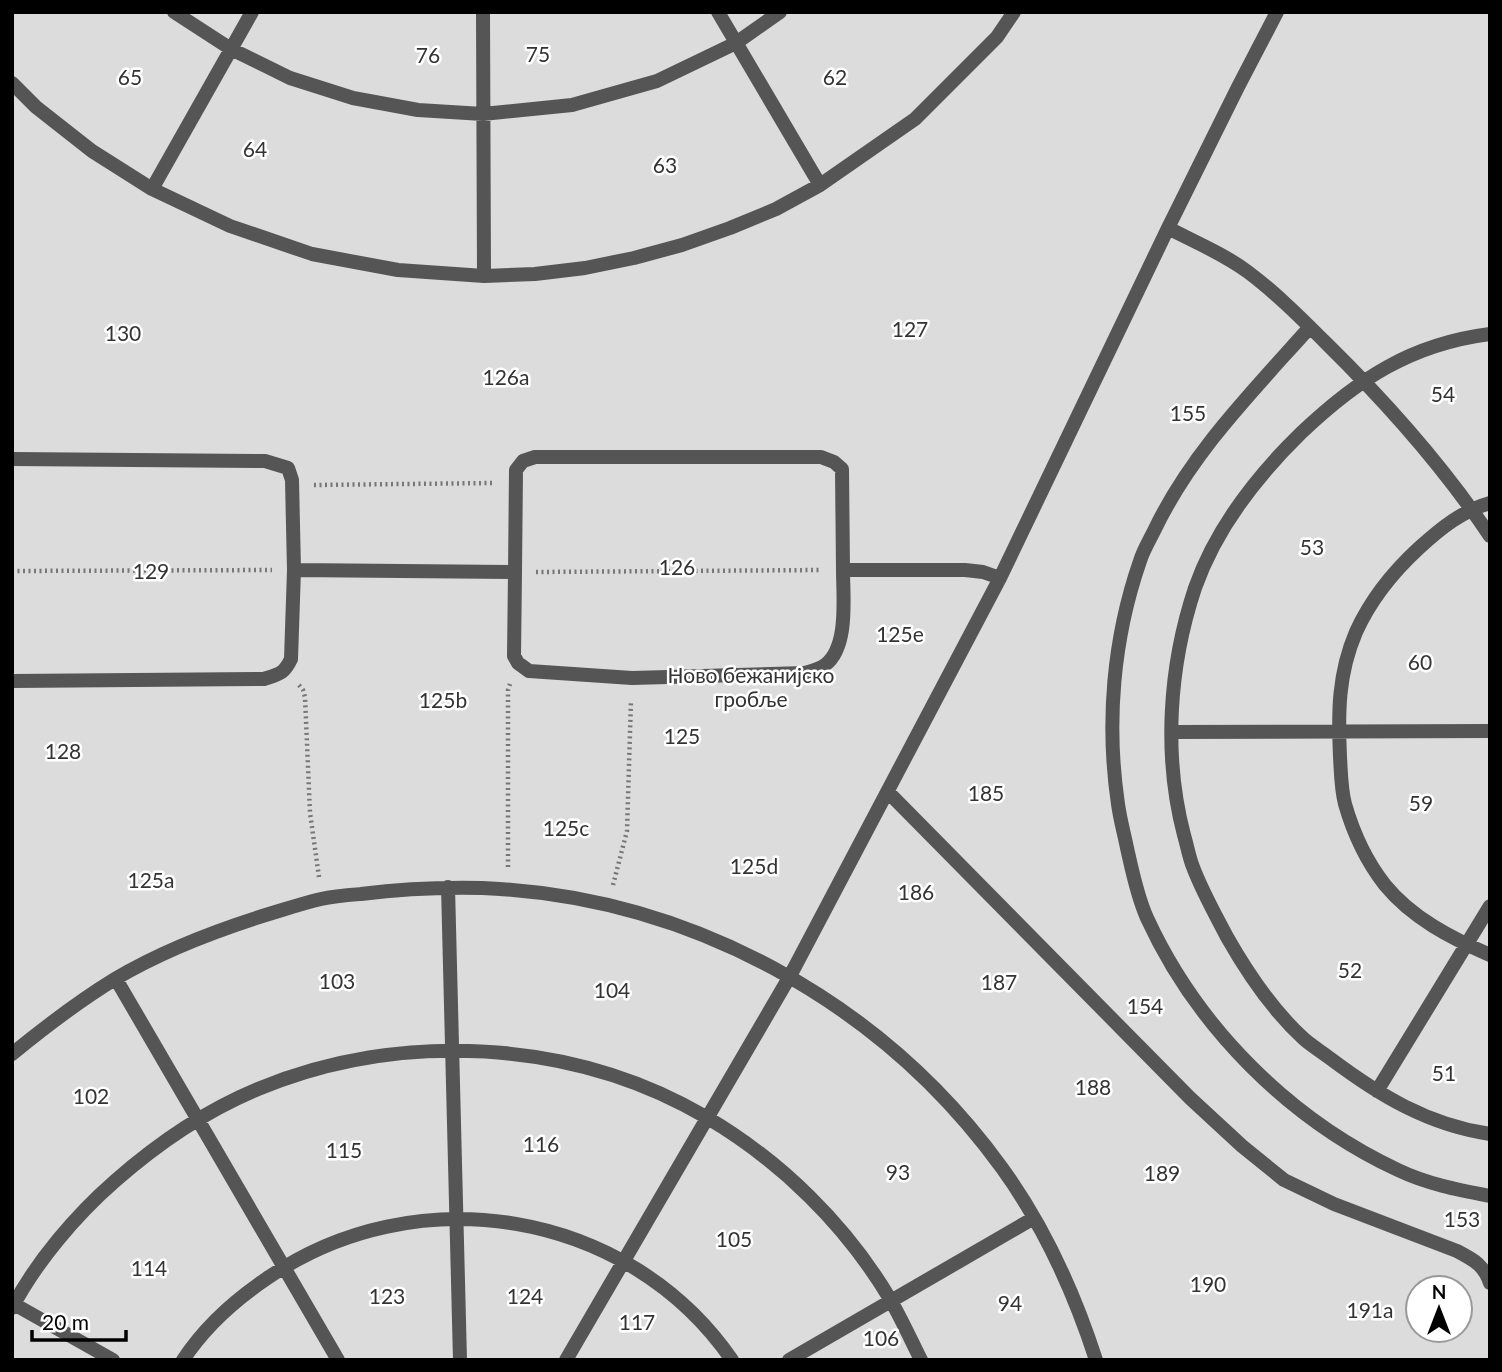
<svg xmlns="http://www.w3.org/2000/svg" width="1502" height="1372" viewBox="0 0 1502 1372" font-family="Lato,sans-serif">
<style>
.green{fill:#dcdcdc;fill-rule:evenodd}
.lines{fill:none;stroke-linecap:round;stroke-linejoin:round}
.path{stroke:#777;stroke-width:4.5;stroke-dasharray:2 3.5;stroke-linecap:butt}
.lane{stroke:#555;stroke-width:14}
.labels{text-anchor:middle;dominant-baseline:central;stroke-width:5;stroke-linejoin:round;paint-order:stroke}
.park-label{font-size:21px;fill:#333;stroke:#fff}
</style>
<rect width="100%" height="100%" fill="#fff"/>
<!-- green -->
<path class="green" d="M12,12h1478v1348h-1478zM1418,1288h42v42h-42z"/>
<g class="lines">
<!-- path -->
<path class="path" d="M314,485l180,-2
M12,571l260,-1
M536,572l285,-2
M299,685l4,5 2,7 5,116 9,64
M508,867v-177l2,-6
M613,885l14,-54 4,-131"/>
<!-- lane -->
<path class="lane" d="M174,12l57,37 59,29 63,20 65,12 65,4 89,-9 85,-24 79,-38 44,-31
M483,12l1,264
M718,12l102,173
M12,83l24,24 56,44 60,38 78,37 82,28 86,16 86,6 51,-2 50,-6 49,-10 48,-13 48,-17 46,-19 44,-24 95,-66 82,-82 17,-25
M152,189l100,-177
M1168,228c27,14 56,26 80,44 28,21 54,47 79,72 60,59 116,122 163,192
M1310,327c-57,64 -119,126 -156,204 -5,10 -11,20 -14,30 -27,78 -34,162 -22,243 2,15 6,29 9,44 5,22 10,48 20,70 50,109 142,201 251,252 29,14 61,20 92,26
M1490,334c-79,10 -132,45 -189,99 -44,43 -85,95 -106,155 -26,78 -32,167 -11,247 3,10 5,22 9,32 9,24 22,47 34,70 21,37 45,73 77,102 8,7 18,13 27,20 48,36 97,66 159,75
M12,459l253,2 23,7 4,12 2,90 221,2 1,-102 7,-9 12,-4h286l13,5 8,7 1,101h122l18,2 17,6
M1490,503c-28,8 -49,25 -71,45 -25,23 -49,53 -63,84 -18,42 -18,81 -16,125 1,16 1,32 5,47 8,28 22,58 40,81 27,33 66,53 105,70
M515,572l-1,84 4,7 11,8 103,7 173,-5c6,-2 15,-4 20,-8 24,-18 18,-68 18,-95
M12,681l252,-2c15,-5 20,-5 27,-20l3,-89
M1172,732l318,-1
M888,792l302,306 52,48 42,34 50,24 123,47c17,9 27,14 33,32
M448,887l12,473
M116,979l222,381
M12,1054c33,-27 67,-53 103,-75 52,-31 110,-52 167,-69 13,-4 26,-8 39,-11 13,-3 27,-4 40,-5 40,-5 80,-7 121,-6 206,8 399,113 520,280 42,58 72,124 94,192
M1377,1091l113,-185
M12,1303l101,57
M12,1308c24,-46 64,-93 103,-127 42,-37 90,-70 143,-92 142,-59 315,-50 448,28 75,44 140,108 184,182 11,19 21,41 31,61
M183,1360c21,-32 52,-60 83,-81 149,-104 362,-70 466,81
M566,1360l224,-384 210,-398 168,-350 70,-141 39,-75
M789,1360l245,-142"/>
</g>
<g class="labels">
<!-- park labels -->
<g class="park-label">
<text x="538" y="53">75</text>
<text x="428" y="54">76</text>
<text x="130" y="76">65</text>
<text x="835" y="76">62</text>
<text x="255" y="148">64</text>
<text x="665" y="164">63</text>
<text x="910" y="328">127</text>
<text x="123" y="332">130</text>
<text x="506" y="376">126a</text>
<text x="1443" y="393">54</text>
<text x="1188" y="412">155</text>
<text x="1312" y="546">53</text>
<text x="677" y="566">126</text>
<text x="151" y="570">129</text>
<text x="900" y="633">125e</text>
<text x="1420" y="661">60</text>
<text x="751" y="674">Ново бежанијско<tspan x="751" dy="24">гробље</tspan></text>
<text x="443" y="699">125b</text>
<text x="682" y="735">125</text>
<text x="63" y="750">128</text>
<text x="986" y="792">185</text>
<text x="1421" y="802">59</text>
<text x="566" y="827">125c</text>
<text x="754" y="865">125d</text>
<text x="151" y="879">125a</text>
<text x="916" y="891">186</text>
<text x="1350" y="969">52</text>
<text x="337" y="980">103</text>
<text x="999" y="981">187</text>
<text x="612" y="989">104</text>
<text x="1145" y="1005">154</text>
<text x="1444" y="1072">51</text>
<text x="1093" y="1086">188</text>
<text x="91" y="1095">102</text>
<text x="541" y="1143">116</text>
<text x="344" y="1149">115</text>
<text x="898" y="1171">93</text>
<text x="1162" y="1172">189</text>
<text x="1462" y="1218">153</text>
<text x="734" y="1238">105</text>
<text x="149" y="1267">114</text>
<text x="1208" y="1283">190</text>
<text x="387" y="1295">123</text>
<text x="525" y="1295">124</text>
<text x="1010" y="1302">94</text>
<text x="1370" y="1309">191a</text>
<text x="637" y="1321">117</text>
<text x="881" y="1337">106</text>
</g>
</g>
<!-- border -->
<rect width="1502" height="1372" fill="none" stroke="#000000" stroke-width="28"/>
<!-- north arrow -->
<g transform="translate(1439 1309)"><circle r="33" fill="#ffffff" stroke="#999999" stroke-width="2"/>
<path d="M0-5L12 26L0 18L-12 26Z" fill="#000000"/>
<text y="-10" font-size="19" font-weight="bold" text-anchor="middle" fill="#000000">N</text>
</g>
<!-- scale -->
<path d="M32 1330v10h94v-10" fill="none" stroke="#000000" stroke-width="3.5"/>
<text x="42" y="1330" font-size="21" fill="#000000" stroke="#ffffff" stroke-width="5" paint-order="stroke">20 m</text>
</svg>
